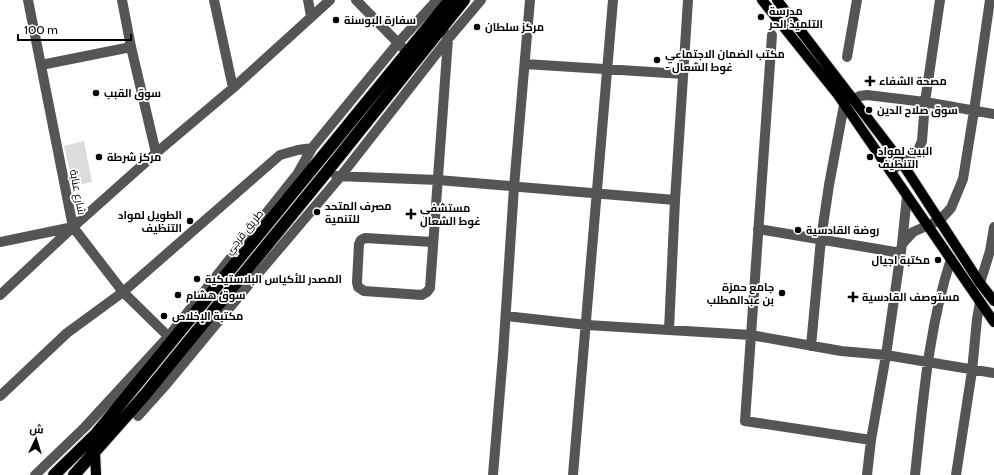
<svg xmlns="http://www.w3.org/2000/svg" width="994" height="475" viewBox="0 0 994 475" font-family="Cabin,Cairo,sans-serif">
<style>
.pitch{fill:#dcdcdc}
.lines{fill:none;stroke-linecap:round;stroke-linejoin:round}
.major-casing{stroke:#dbdbdb;stroke-width:12}
.highway-casing{stroke:#dbdbdb;stroke-width:14}
.minor{stroke:#555;stroke-width:10}
.major{stroke:#000;stroke-width:10}
.highway{stroke:#000;stroke-width:12}
.poi-dot{fill:#000;stroke:#fff;stroke-width:1.5}
.labels{text-anchor:middle;dominant-baseline:central;stroke-width:3.5;stroke-linejoin:round;paint-order:stroke}
.poi-label{font-size:11px;font-weight:bold;fill:#000;stroke:#fff;text-anchor:start}
.street-label{font-size:11px;fill:#000;stroke:#fff}
</style>
<rect width="100%" height="100%" fill="#fff"/>
<!-- pitch -->
<path class="pitch" d="M84,141l8,41 -19,4 -9,-40z"/>
<g class="lines">
<defs>
<path id="major" d="M762,0l76,95 156,227
M777,0l125,163 78,120 14,18
M95,452l1,23"/>
<path id="highway" d="M54,475l42,-41 354,-434
M74,475l70,-79 181,-222 139,-174"/>
</defs>
<!-- major casing -->
<use href="#major" class="major-casing"/>
<!-- highway casing -->
<use href="#highway" class="highway-casing"/>
<!-- minor -->
<path class="minor" d="M28,0l45,227 50,65 49,48
M122,0l9,47 25,106
M214,0l19,88
M308,0l3,16
M356,0l46,47
M446,34l2,5 33,-39
M772,35l-27,386 126,19
M847,57l10,-57
M525,64l158,10
M41,65l90,-18
M854,99l6,-3 7,-1 58,7 69,12
M890,171l18,-11 8,-6 6,-13 3,-39 15,-102
M336,176l102,4 237,20
M758,229l143,24
M0,242l73,-15 83,-74 77,-65 97,-88
M902,244l5,-48
M980,283l10,-32 4,-24
M0,295l73,-68
M506,316l81,9 164,10 90,16 45,4 108,18
M669,330l6,-130 13,-200
M811,346l10,-107 8,-54 15,-80
M0,396l67,-63 56,-41 157,-137 18,-5 14,-2 86,-105 39,-43
M138,416l26,-29 81,-98 95,-112 108,-138 -18,249 -3,4 -5,3 -58,-4 -6,-4 -1,-5 2,-38 2,-4 4,-2 68,4
M35,475l50,-48 83,-90 130,-164 14,-25
M493,475l10,-120 11,-168 16,-187
M573,475l40,-475
M867,475l4,-35 15,-85 16,-111 11,-12 27,-12 11,-12 12,-29 11,-68 16,-111
M915,475c8,-72 13,-146 36,-216
M956,475l16,-104 5,-52 3,-17"/>
<!-- major -->
<use href="#major" class="major"/>
<!-- highway -->
<use href="#highway" class="highway"/>
</g>
<!-- markers -->
<g class="poi-dot">
<circle cx="761" cy="17" r="4"/>
<circle cx="336" cy="20" r="4"/>
<circle cx="477" cy="27" r="4"/>
<circle cx="657" cy="60" r="4"/>
<path d="M868 75h4v4h4v4h-4v4h-4v-4h-4v-4h4z"/>
<circle cx="96" cy="93" r="4"/>
<circle cx="869" cy="110" r="4"/>
<circle cx="99" cy="157" r="4"/>
<circle cx="870" cy="157" r="4"/>
<circle cx="317" cy="212" r="4"/>
<path d="M409 208h4v4h4v4h-4v4h-4v-4h-4v-4h4z"/>
<circle cx="190" cy="221" r="4"/>
<circle cx="798" cy="230" r="4"/>
<circle cx="938" cy="260" r="4"/>
<circle cx="197" cy="279" r="4"/>
<circle cx="782" cy="293" r="4"/>
<circle cx="178" cy="295" r="4"/>
<path d="M851 291h4v4h4v4h-4v4h-4v-4h-4v-4h4z"/>
<circle cx="164" cy="316" r="4"/>
</g>
<g class="labels">
<!-- poi labels -->
<g class="poi-label">
<text x="769" y="11">مدرسة<tspan x="769" dy="13">التلميذ الحر</tspan></text>
<text x="344" y="20">سفارة البوسنة</text>
<text x="485" y="27">مركز سلطان</text>
<text x="665" y="54">مكتب الضمان الاجتماعي<tspan x="665" dy="13">- غوط الشعال</tspan></text>
<text x="879" y="81">مصحة الشفاء</text>
<text x="104" y="93">سوق القبب</text>
<text x="877" y="110">سوق صلاح الدين</text>
<text x="878" y="151">البيت لمواد<tspan x="878" dy="13">التنظيف</tspan></text>
<text x="107" y="157">مركز شرطة</text>
<text x="325" y="206">مصرف المتحد<tspan x="325" dy="13">للتنمية</tspan></text>
<text x="420" y="208">مستشفي<tspan x="420" dy="13">غوط الشعال</tspan></text>
<text x="182" y="215" text-anchor="end">الطويل لمواد<tspan x="182" dy="13">التنظيف</tspan></text>
<text x="806" y="230">روضة القادسية</text>
<text x="930" y="260" text-anchor="end">مكتبة اجيال</text>
<text x="205" y="279">المصدر للأكياس البلاستيكية</text>
<text x="774" y="287" text-anchor="end">جامع حمزة<tspan x="774" dy="13">بن عبدالمطلب</tspan></text>
<text x="186" y="295">سوق هشام</text>
<text x="862" y="297">مستوصف القادسية</text>
<text x="172" y="316">مكتبة الإخلاص</text>
</g>
<!-- street labels -->
<g class="street-label">
<text transform="translate(78 192) rotate(79)">شارع عنابة</text>
<text transform="translate(244 232) rotate(-51)">طريق قرجي</text>
</g>
</g>
<!-- north arrow -->
<g transform="translate(36 439) rotate(4)" stroke="#ffffff" stroke-width="3" paint-order="stroke">
<path d="M0-3L7 15L0 10L-7 15Z" fill="#000000"/>
<text y="-6" font-size="11" font-weight="bold" text-anchor="middle" fill="#000000">ش</text>
</g>
<!-- scale -->
<path d="M18 34v6h113v-6" fill="none" stroke="#000000" stroke-width="2"/>
<text x="24" y="34" font-size="12" fill="#000000" stroke="#ffffff" stroke-width="3" paint-order="stroke">100 m</text>
</svg>
